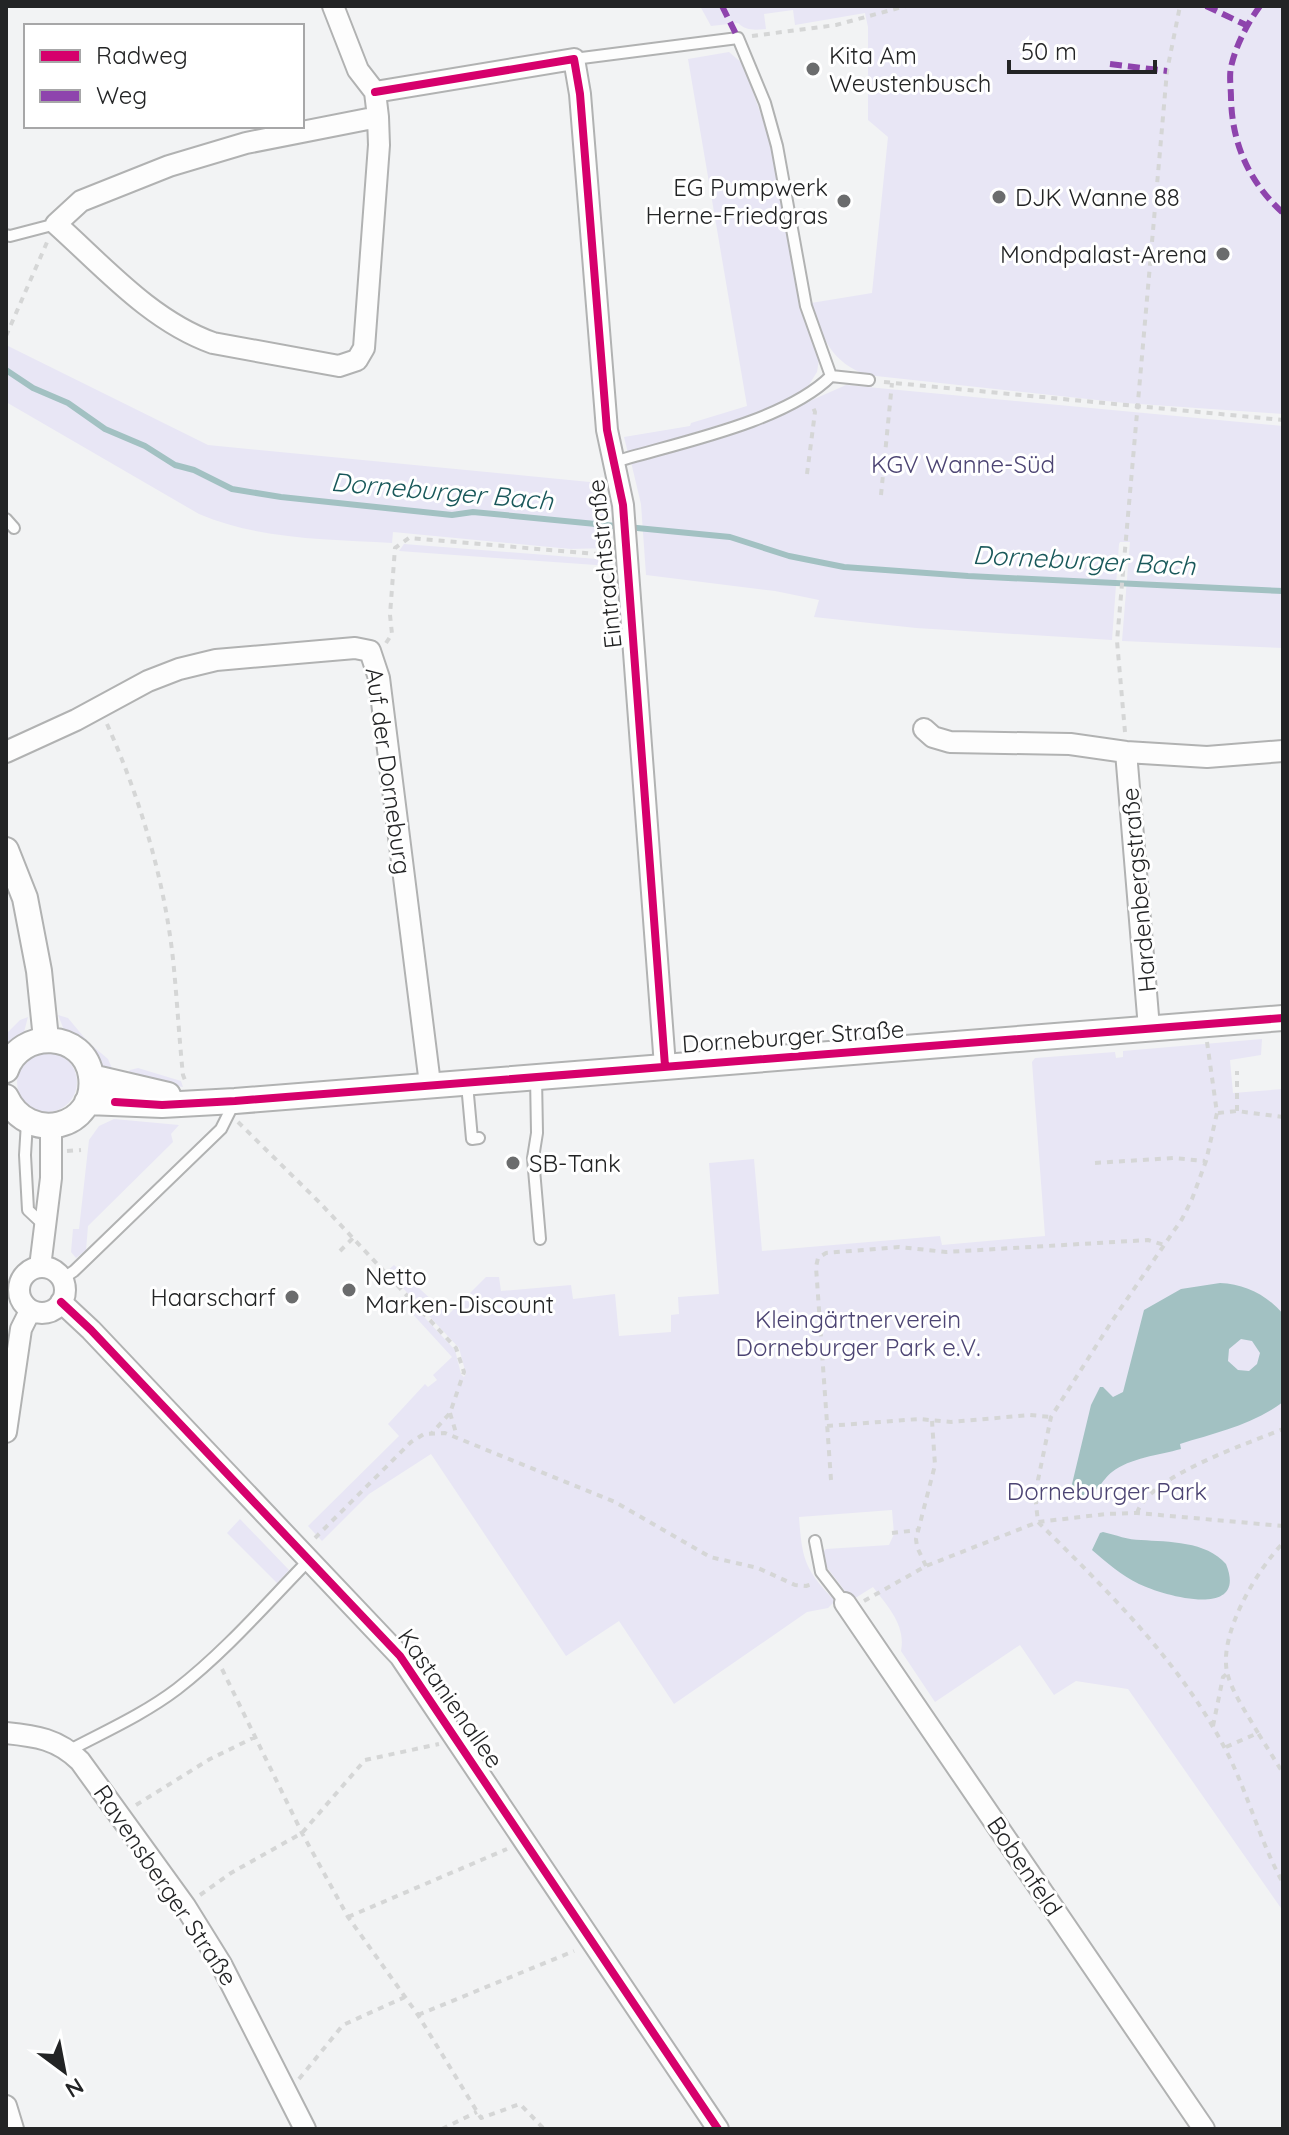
<svg xmlns="http://www.w3.org/2000/svg" width="1289" height="2135" viewBox="0 0 1289 2135" font-family="Quicksand,sans-serif">
<style>
.green{fill:#e8e6f5}
.water{fill:#a2c1c2;fill-rule:evenodd}
.lines{fill:none;stroke-linecap:round;stroke-linejoin:round}
.stream{stroke:#a2c1c2;stroke-width:6}
.service-casing{stroke:#b1b2b2;stroke-width:14}
.minor-casing{stroke:#b1b2b2;stroke-width:24}
.tertiary-casing{stroke:#b1b2b2;stroke-width:28}
.path{stroke:#d5d6d6;stroke-width:4;stroke-dasharray:6 6;stroke-linecap:butt}
.service{stroke:#fdfdfd;stroke-width:10}
.minor{stroke:#fdfdfd;stroke-width:20}
.tertiary{stroke:#fdfdfd;stroke-width:24}
.quiet{stroke:#8e44ad;stroke-width:6;stroke-dasharray:12 6;stroke-linecap:butt}
.cycleway-casing{stroke:#fff;stroke-width:13}
.cycleway{stroke:#d6006c;stroke-width:8}
.poi-dot{fill:#6b6c6d;stroke:#fff;stroke-width:3}
.labels{text-anchor:middle;dominant-baseline:central;stroke-width:6;stroke-linejoin:round;paint-order:stroke}
.poi-label{font-size:24px;fill:#232425;stroke:#fff;text-anchor:start}
.park-label{font-size:24px;fill:#4c4473;stroke:#fff}
.street-label{font-size:24px;fill:#232425;stroke:#fff}
.water-label{font-size:26px;font-style:italic;fill:#19585a;stroke:#fff}
</style>
<rect width="100%" height="100%" fill="#f2f3f4"/>
<!-- green -->
<path class="green" d="M700,6h583v408l-158,-11 -258,-28c-35,-12 -46,-38 -56,-72l61,-10 16,-156 -20,-17v-93l-3,-14 -70,12 -2,-15 -29,4 2,15c-11,1 -20,2 -28,-6l-27,3z
M729,52l14,12 28,79 24,135 9,41 15,40 -2,13 -10,16 -40,22 -139,43 -4,-16 66,-11 1,-3 56,-17 -59,-347z
M6,345l202,100 392,38 8,65 -37,1 -178,-17 -1,11c-65,-4 -132,-3 -193,-29l-193,-112z
M846,385l437,41v222l-161,-7 8,-99h-10l-1,2 -7,96 -196,-12 -102,-11 5,-17 -44,-9 -129,-16 -5,-71 -10,-42 120,-35z
M404,544l206,16v6l-211,-15z
M58,1015l10,3 20,24 20,17 6,14 -6,3 -44,-46z
M28,1017l-4,15 -18,16v-14l14,-14z
M1262,1039l-1,16 -31,5 3,33 50,-4v822l-155,-222 -52,-8 -22,14 -34,-50 -85,57 -34,-51c5,-26 -13,-44 -28,-64l-21,13 -27,-35 -1,-14 2,-2 63,-4 5,-11 -2,-24 -93,7c3,43 6,53 36,84l-7,7 -21,4 -133,92 -55,-83 -53,35 -135,-202 -62,40 -47,47 -14,-15 91,-90 -11,-12 37,-40 3,3 9,-7 -4,-5 19,-18 -44,-48 4,-5 43,46 6,24 3,3 2,-3 -7,-26 -72,-77 7,-6 54,50 38,-38h13l2,14 70,-6 2,14 42,-5 4,42 52,-4v-17l8,-1 -1,-17 41,-3 -10,-131 45,-4 8,92 178,-15 2,9 103,-9 -13,-174 3,-4 80,-6 1,6 7,-1v-6z
M17 1082a30 30 0 1 1 60 0a30 30 0 1 1-60 0Z
M138,1068l43,13 2,6 -57,-11 4,-6z
M114,1119l65,6 -8,9 2,8 -85,84 -2,24 -10,8 -5,-6 2,-23h6l10,-89 10,-14z
M240,1519l49,51 -12,13 -50,-50z"/>
<!-- water -->
<path class="water" d="M1220,1283c25,1 47,12 63,31v88c-30,23 -68,31 -103,42l1,5c-22,6 -51,9 -69,23 -12,9 -16,28 -35,22l-5,-10 19,-79 9,-18h3l10,10 10,-5 21,-82 37,-21zM1241,1339l11,2 8,12 -3,11 -8,7 -11,-1 -10,-9 1,-12z
M1103,1532c13,3 25,8 38,8 28,2 65,1 85,24 23,57 -64,31 -87,20 -18,-9 -32,-21 -47,-34l8,-17z"/>
<g class="lines">
<!-- stream -->
<path class="stream" d="M6,370l27,18 35,15 37,26 40,17 30,19 19,5 38,19 49,8 171,18 21,-3 257,25 59,19 55,11 124,9 315,15"/>
<defs>
<path id="service" d="M574,59l164,-21 27,65 12,43 29,160 25,70
M6,235l4,1 46,-12
M614,462c63,-19 171,-40 217,-86l38,4
M6,519l8,9
M536,1077l1,56 -4,25 7,81
M467,1084l5,55 7,-1
M27,1122l-2,33 3,55 16,15
M62,1279l12,-8 147,-142 14,-28
M815,1541l6,31 24,31
M70,1750c36,-19 74,-36 107,-61 49,-38 90,-86 133,-130"/>
<path id="minor" d="M333,6l25,64 17,22
M375,92l199,-33 6,35 27,336 16,75 42,561
M375,92l3,25 -132,26 -77,23 -88,35 -25,23c48,43 95,97 157,119l126,23 18,-6 7,-12 15,-203 -1,-28
M924,729l9,8 17,5 120,2 56,8 81,5 76,-6
M6,752l70,-32 72,-39 31,-12 37,-9 139,-12 15,3 9,27 51,406
M1126,752l23,276
M19 1290a23 23 0 1 1 46 0a23 23 0 1 1-46 0Z
M40,1267l11,-89v-51
M61,1302l30,28 309,326 318,473
M6,1432l15,-103 9,-18
M845,1603l359,526
M6,1733c30,3 52,6 74,28l105,145 36,58 84,165
M6,2106l7,23"/>
<path id="tertiary" d="M6,850l19,48 14,73 7,68
M6,1070c14,-42 79,-39 85,6 7,53 -63,69 -85,21
M91,1077l77,18
M87,1102l75,3 73,-4 1048,-83"/>
</defs>
<!-- service casing -->
<use href="#service" class="service-casing"/>
<!-- minor casing -->
<use href="#minor" class="minor-casing"/>
<!-- tertiary casing -->
<use href="#tertiary" class="tertiary-casing"/>
<!-- path -->
<path class="path" d="M752,36l84,-11 70,-19
M6,336l42,-96
M884,382l399,38
M807,474l8,-62 -3,-7
M881,495l11,-112
M386,643l6,-9 -2,-19 5,-67 14,-10 200,17
M107,724c33,74 57,154 66,235 4,39 6,78 10,116l2,5
M1125,732l-8,-91 50,-570 13,-65
M1207,1042l10,71 -11,48 -14,38 -10,20 -70,102 -61,96 -13,63 -2,24 2,18c68,67 139,137 184,221 25,45 36,95 61,140
M1237,1111v-40
M1218,1113l19,-2 46,6
M238,1122l82,81 136,145 8,24 -14,41 -18,20
M67,1151l14,-1
M1095,1163l78,-5 32,3
M340,1251l13,-13
M450,1413l7,23
M827,1426l92,-7 32,3 79,-7 21,2
M831,1480l-15,-213 2,-9 8,-5 73,-6 47,5 202,-12 16,5
M1137,1513c12,-37 110,-69 146,-84
M892,1533l26,-3
M315,1538l96,-96 13,-8 21,-1 170,69 95,55 48,11 37,17 11,1 9,-3
M926,1566l-9,-19 -1,-8 19,-74 -3,-44
M864,1601l62,-35 112,-44 68,-8 31,-1 146,13
M222,1669l80,164 46,84 70,98 63,103 39,-14 24,25
M1213,1726l10,-49 5,-4
M1258,1733c-10,-18 -26,-40 -31,-61 -8,-39 30,-102 56,-129
M1226,1747l32,-14 25,40
M136,1805l74,-46 45,-22
M200,1895l31,-22 71,-40 63,-73 74,-16
M348,1917l159,-68
M418,2015l156,-64
M299,2079l44,-54 62,-28
M442,2129l35,-17"/>
<!-- service -->
<use href="#service" class="service"/>
<!-- minor -->
<use href="#minor" class="minor"/>
<!-- tertiary -->
<use href="#tertiary" class="tertiary"/>
<!-- quiet -->
<path class="quiet" d="M722,6l16,32
M1206,6l40,19
M1260,6c-13,18 -24,39 -29,61 -2,10 0,21 0,31 1,46 18,84 52,115
M1110,64l57,7"/>
<defs>
<path id="cycleway" d="M375,92l199,-33 6,35 27,336 16,75 42,561
M115,1102l47,3 73,-4 1048,-83
M61,1302l30,28 309,326 318,473"/>
</defs>
<!-- cycleway casing -->
<use href="#cycleway" class="cycleway-casing"/>
<!-- cycleway -->
<use href="#cycleway" class="cycleway"/>
</g>
<!-- markers -->
<g class="poi-dot">
<circle cx="813" cy="69" r="8"/>
<circle cx="999" cy="197" r="8"/>
<circle cx="844" cy="201" r="8"/>
<circle cx="1223" cy="254" r="8"/>
<circle cx="513" cy="1163" r="8"/>
<circle cx="349" cy="1290" r="8"/>
<circle cx="292" cy="1297" r="8"/>
</g>
<g class="labels">
<!-- poi labels -->
<g class="poi-label">
<text x="829" y="55">Kita Am<tspan x="829" dy="28">Weustenbusch</tspan></text>
<text x="828" y="187" text-anchor="end">EG Pumpwerk<tspan x="828" dy="28">Herne-Friedgras</tspan></text>
<text x="1015" y="197">DJK Wanne 88</text>
<text x="1207" y="254" text-anchor="end">Mondpalast-Arena</text>
<text x="529" y="1163">SB-Tank</text>
<text x="365" y="1276">Netto<tspan x="365" dy="28">Marken-Discount</tspan></text>
<text x="276" y="1297" text-anchor="end">Haarscharf</text>
</g>
<!-- park labels -->
<g class="park-label">
<text x="963" y="464">KGV Wanne-Süd</text>
<text x="858" y="1319">Kleingärtnerverein<tspan x="858" dy="28">Dorneburger Park e.V.</tspan></text>
<text x="1107" y="1491">Dorneburger Park</text>
</g>
<!-- street labels -->
<g class="street-label">
<text transform="translate(604 564) rotate(-96)">Eintrachtstraße</text>
<text transform="translate(389 771) rotate(82)">Auf der Dorneburg</text>
<text transform="translate(1138 890) rotate(-95)">Hardenbergstraße</text>
<text transform="translate(793 1036) rotate(-4)">Dorneburger Straße</text>
<text transform="translate(451 1698) rotate(55)">Kastanienallee</text>
<text transform="translate(1025 1866) rotate(56)">Bobenfeld</text>
<text transform="translate(166 1885) rotate(56)">Ravensberger Straße</text>
</g>
<!-- water labels -->
<g class="water-label">
<text transform="translate(442 491) rotate(5)">Dorneburger Bach</text>
<text transform="translate(1084 560) rotate(3)">Dorneburger Bach</text>
</g>
</g>
<!-- border -->
<rect width="1289" height="2135" fill="none" stroke="#232425" stroke-width="16"/>
<!-- legend -->
<rect x="24" y="24" width="280" height="104" fill="#ffffff" stroke="#a7a7a8" stroke-width="2"/>
<rect x="40" y="50" width="40" height="12" fill="#d6006c" stroke="#a7a7a8" stroke-width="2"/>
<text x="96" y="64" font-size="24" fill="#232425">Radweg</text>
<rect x="40" y="90" width="40" height="12" fill="#8e44ad" stroke="#a7a7a8" stroke-width="2"/>
<text x="96" y="104" font-size="24" fill="#232425">Weg</text>
<!-- north arrow -->
<g transform="translate(64 2071) rotate(148)" stroke="#ffffff" stroke-width="6" paint-order="stroke">
<path d="M0-6L14 30L0 20L-14 30Z" fill="#232425"/>
<text y="-12" font-size="22" font-weight="bold" text-anchor="middle" fill="#232425">N</text>
</g>
<!-- scale -->
<path d="M1009 60v12h146v-12" fill="none" stroke="#232425" stroke-width="4"/>
<text x="1021" y="60" font-size="24" fill="#232425" stroke="#ffffff" stroke-width="6" paint-order="stroke">50 m</text>
</svg>
